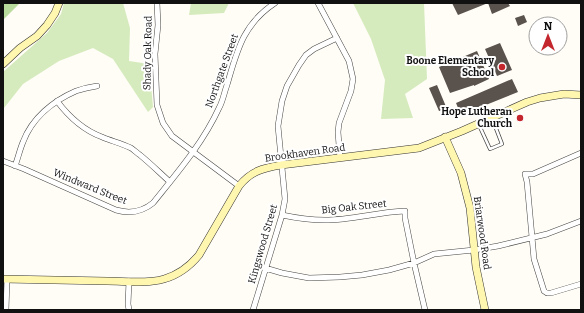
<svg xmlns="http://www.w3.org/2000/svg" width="584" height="313" viewBox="0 0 584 313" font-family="Bitter,serif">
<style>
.green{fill:#d5ebbd}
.forest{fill:#b9dc9c}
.building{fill:#5a524d}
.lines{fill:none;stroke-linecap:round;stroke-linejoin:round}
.lane-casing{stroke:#444;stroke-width:4}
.street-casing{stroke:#444;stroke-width:6}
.secondary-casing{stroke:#333;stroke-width:8}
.lane{stroke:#fff;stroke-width:2.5}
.street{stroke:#fff;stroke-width:5}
.secondary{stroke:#fff6b0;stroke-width:7}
.poi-dot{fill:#c4262e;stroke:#fff;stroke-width:1.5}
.labels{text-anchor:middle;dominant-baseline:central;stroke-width:4;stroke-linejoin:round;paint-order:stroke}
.street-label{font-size:10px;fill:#111;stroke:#fff}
.poi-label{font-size:10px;font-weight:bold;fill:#111;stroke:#fff;text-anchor:end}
</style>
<rect width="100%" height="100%" fill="#fffdf5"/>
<!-- green -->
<path class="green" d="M64,3h59l7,25 -1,33 20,3 4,43 -5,5 -35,-53 -20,-11 -34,13 -36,23 -19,24 -1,-4v-32l44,-39 14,-19z
M191,3h38l-5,10 -35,2z
M353,3h71l3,76 -22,15 8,24 -32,1 4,-39 -14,-41z"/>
<!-- forest -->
<path class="forest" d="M3,3h17l-17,17z"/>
<!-- building -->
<path class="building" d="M452,3h56l2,3 -18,8 -4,-11 -30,12z
M524,15l3,7 -9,4 -3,-8z
M500,43l12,27 -15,6 -12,-27z
M477,51l12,28 -15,7v-1l-24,8 -11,-26z
M512,79l6,13 -57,23 -5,-12z
M437,85l10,24 -8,2 -10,-23z"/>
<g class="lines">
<defs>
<path id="lane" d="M479,125l11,24 12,-5 -10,-26"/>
<path id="street" d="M157,3l1,22 -3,29 2,51 6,18 9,13 67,50
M318,3l31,58 4,18 -2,12 -12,32 -1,9 2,26
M57,101c12,16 26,29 45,36 9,4 19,6 29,11 3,2 6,5 9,7 11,9 20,18 30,27
M581,153l-48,21h-8l2,8 7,77 10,32 3,2h4l30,-9
M3,161l21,8 92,41c14,4 26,2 37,-7 24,-30 50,-60 66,-95 4,-7 5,-15 8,-23 10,-34 16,-61 48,-82
M15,166c3,-8 5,-17 8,-24 9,-24 30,-41 53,-51 6,-2 14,-4 21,-5
M282,215c14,3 28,5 43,5 27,0 53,-8 80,-9v7l9,45 11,47
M265,268l17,5 27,5 31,-1 22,-2 27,-5 25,-7 20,-9 40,-4 24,-4 49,-12 34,-13
M129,281l-1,23 1,6
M6,310l1,-31
M253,310l29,-95 3,-16 -7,-73 4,-25 5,-15 12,-21 7,-10 8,-6 23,-11"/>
<path id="secondary" d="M3,64l17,-16 17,-12 10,-11 8,-12 4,-10
M445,137l16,36 9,35 6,59 9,43
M3,279c35,1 69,1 104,2 18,0 40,3 57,-2 14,-4 26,-13 35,-24l40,-69c12,-15 24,-18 42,-21l138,-17 43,-17 65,-29 13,-4 24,-4 17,1"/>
</defs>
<!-- lane casing -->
<use href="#lane" class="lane-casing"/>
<!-- street casing -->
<use href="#street" class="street-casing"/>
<!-- secondary casing -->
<use href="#secondary" class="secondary-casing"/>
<!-- lane -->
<use href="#lane" class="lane"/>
<!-- street -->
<use href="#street" class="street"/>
<!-- secondary -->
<use href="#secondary" class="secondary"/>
</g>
<!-- markers -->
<g class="poi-dot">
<circle cx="502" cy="67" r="4"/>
<circle cx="520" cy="118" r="4"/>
</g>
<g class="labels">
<!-- street labels -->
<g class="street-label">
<text transform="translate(148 53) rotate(-89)">Shady Oak Road</text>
<text transform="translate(222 71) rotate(-70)">Northgate Street</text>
<text transform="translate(305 153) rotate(-8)">Brookhaven Road</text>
<text transform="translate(90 187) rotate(22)">Windward Street</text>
<text transform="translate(354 207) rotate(-6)">Big Oak Street</text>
<text transform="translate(482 233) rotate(82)">Briarwood Road</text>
<text transform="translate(263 244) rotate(-74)">Kingswood Street</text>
</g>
<!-- poi labels -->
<g class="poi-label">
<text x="494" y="61">Boone Elementary<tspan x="494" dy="12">School</tspan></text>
<text x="512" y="112">Hope Lutheran<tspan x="512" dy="12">Church</tspan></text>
</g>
</g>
<!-- border -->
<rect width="584" height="313" fill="none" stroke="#111111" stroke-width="8"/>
<!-- north arrow -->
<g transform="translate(548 36)"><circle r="19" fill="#ffffff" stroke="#a0a0a0"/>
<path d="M0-3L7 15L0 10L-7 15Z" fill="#c4262e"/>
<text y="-6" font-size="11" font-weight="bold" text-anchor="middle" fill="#111111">N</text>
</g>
</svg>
